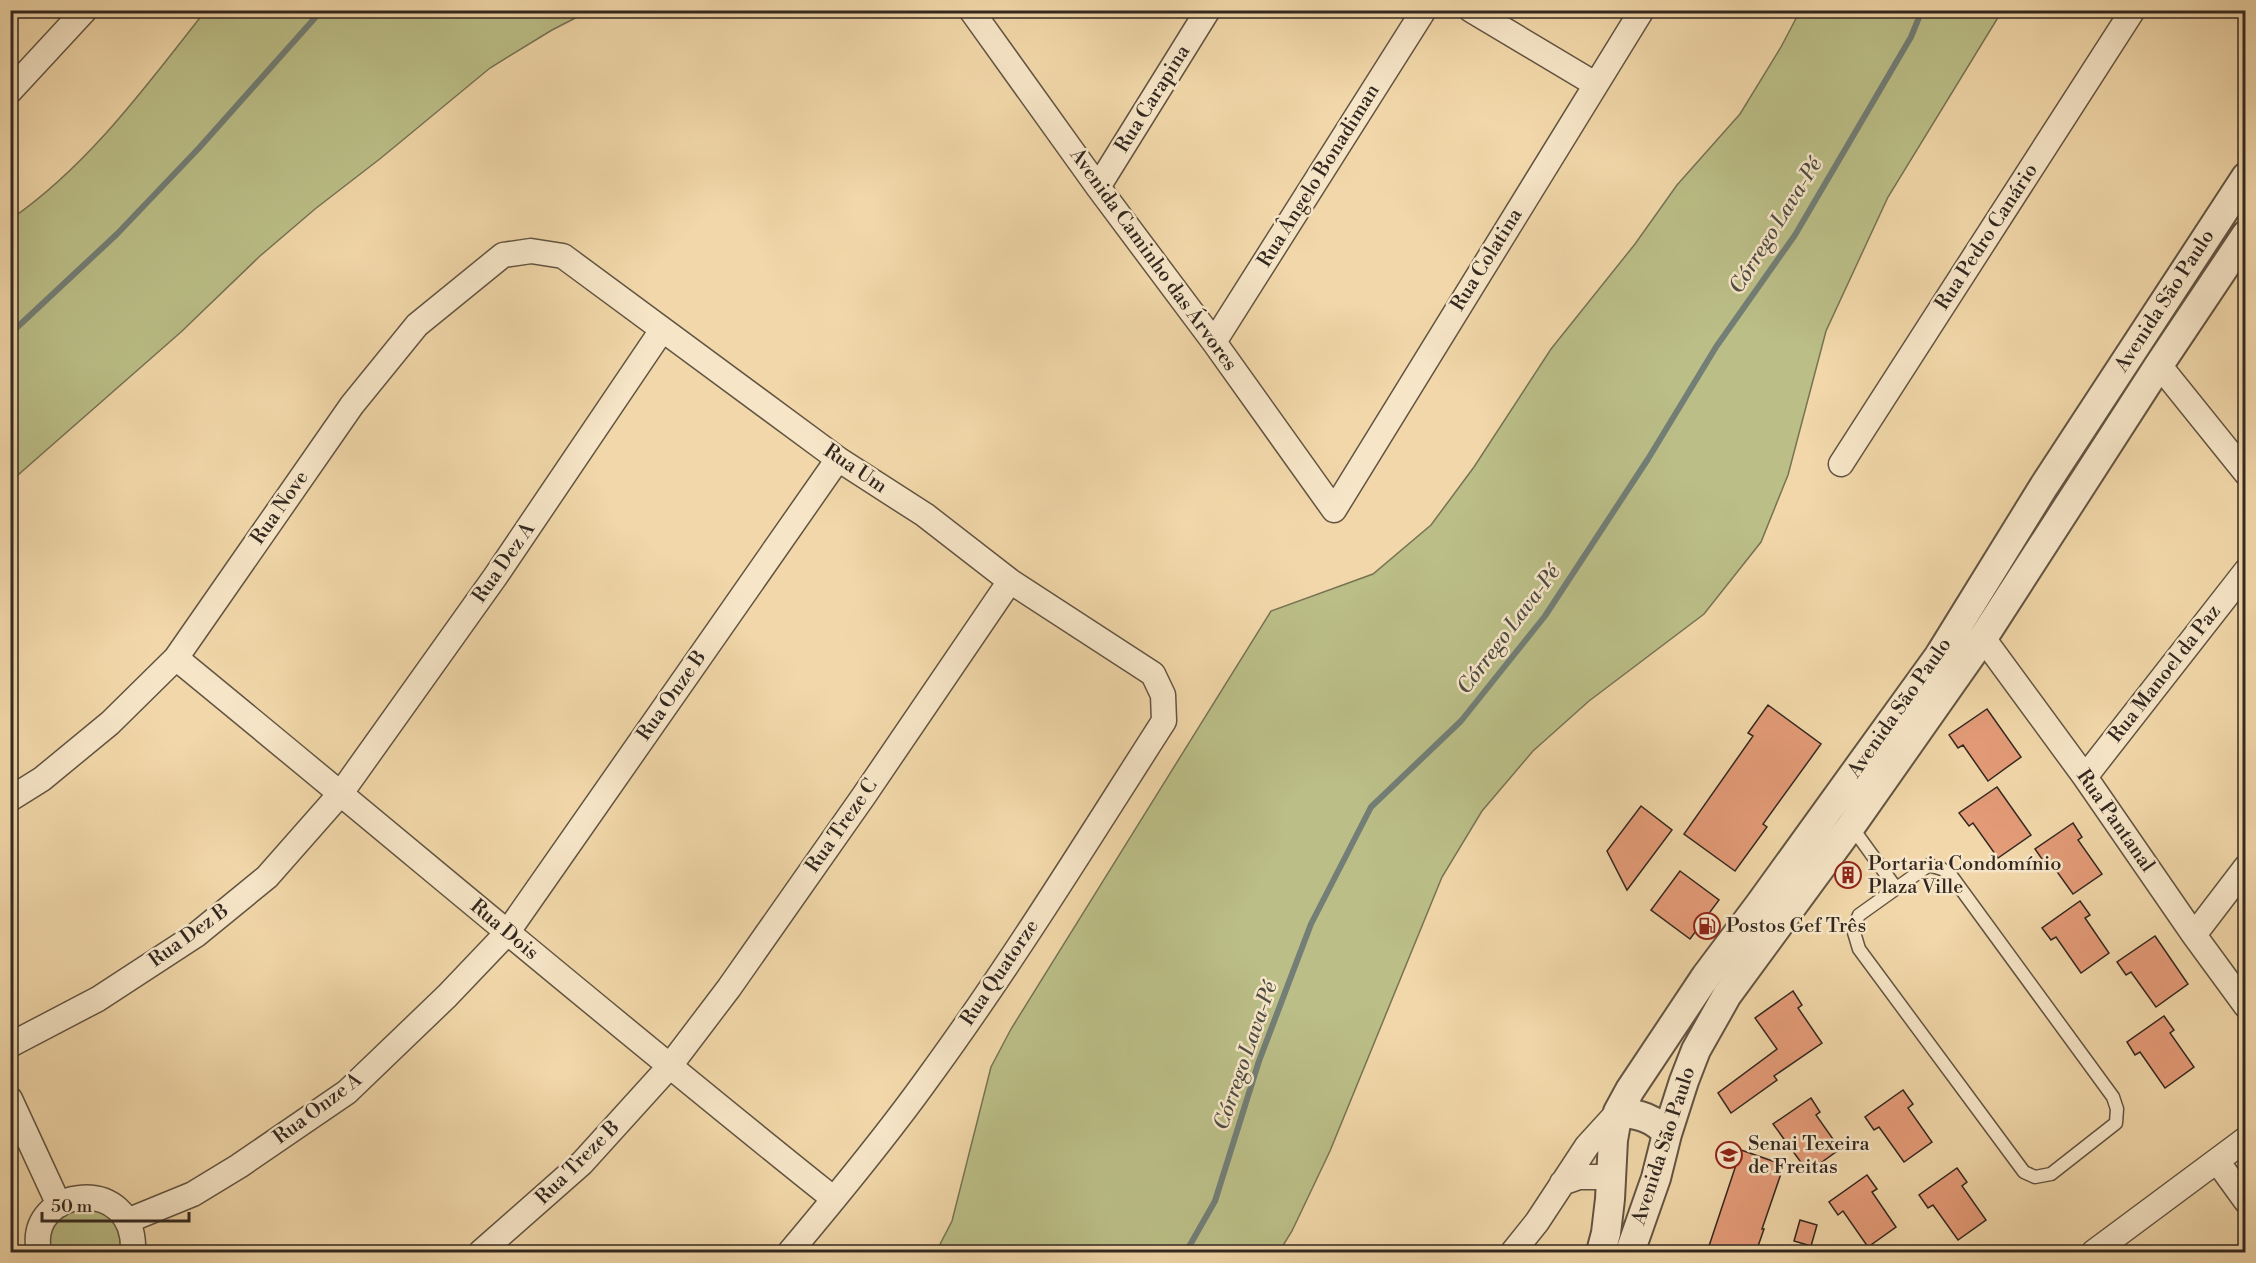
<svg xmlns="http://www.w3.org/2000/svg" width="2256" height="1263" viewBox="0 0 2256 1263" font-family="'Libre Bodoni',serif">
<style>
.green{fill:#bbbe87;stroke:#777354;stroke-width:1.5}
.lines{fill:none;stroke-linecap:round;stroke-linejoin:round}
.stream{stroke:#727e76;stroke-width:6}
.building{fill:#e49b78;stroke:#332820;stroke-width:1.5}
.service-casing{stroke:#625442;stroke-width:15}
.minor-casing{stroke:#625442;stroke-width:27}
.tertiary-casing{stroke:#625442;stroke-width:32}
.service{stroke:#f6e5c7;stroke-width:12}
.minor{stroke:#f6e5c7;stroke-width:24}
.tertiary{stroke:#f6e5c7;stroke-width:28}
.labels{text-anchor:middle;dominant-baseline:central;stroke-width:5;stroke-linejoin:round;paint-order:stroke}
.street-label{font-size:20px;fill:#332820;stroke:#f6e5c7}
.poi-label{font-size:20px;fill:#332820;stroke:#f6e5c7;text-anchor:start}
.water-label{font-size:21px;font-style:italic;fill:#4d4c44;stroke:#f6e5c7}
</style>
<rect width="100%" height="100%" fill="#f1d7a9"/>
<filter id="stains"><feTurbulence type="fractalNoise" baseFrequency=".00333" numOctaves="4"/><feColorMatrix values="0 0 0 0 .2 0 0 0 0 .09 0 0 0 0 .02 0 0 0 .5 -.17"/></filter>
<radialGradient id="worn" r=".72"><stop offset=".6" stop-color="#630" stop-opacity="0"/><stop offset="1" stop-color="#630" stop-opacity=".3"/></radialGradient>
<!-- green -->
<path class="green" d="M206,10l383,1 -37,19 -62,38 -109,90 -66,51 -55,47 -79,76 -170,149v-262c78,-54 136,-134 195,-209z
M1800,11h202l-114,186 -62,134 -38,144 -27,67 -57,72 -115,87 -56,50 -51,60 -40,66 -112,274 -38,80 -13,21h-343l16,-31 39,-154 20,-38 260,-418 102,-37 58,-49 43,-58 77,-118 84,-105 42,-59 63,-71 41,-67z
M76,1208l24,2 18,16 4,26h-73c1,-27 5,-29 27,-44z"/>
<g class="lines">
<!-- stream -->
<path class="stream" d="M10,334l107,-100 82,-86 123,-138
M1186,1252l29,-51 44,-140 52,-137 60,-117 90,-86 84,-105 103,-157 68,-112 79,-112 116,-198 11,-27"/>
</g>
<!-- building -->
<path class="building" d="M1768,705l53,39 -58,80 4,3 -32,44 -51,-37 69,-98 -5,-3z
M1987,709l34,48 -33,24 -25,-36 -5,3 -9,-13z
M1997,787l34,48 -33,23 -25,-35 -4,3 -10,-13z
M1641,806l31,24 -45,60 -20,-39z
M2073,823l9,14 -4,3 24,34 -29,20 -25,-35 -4,3 -9,-13z
M1680,871l39,29 -29,39 -39,-29z
M2080,901l10,14 -5,3 24,35 -28,20 -25,-36 -5,3 -9,-12z
M2155,936l33,48 -32,23 -25,-35 -5,3 -9,-13z
M1793,991l9,14 -4,3 24,35 -48,33 3,4 -46,33 -13,-20 59,-44 -22,-31z
M2164,1016l10,14 -4,3 24,34 -29,21 -25,-36 -5,3 -8,-13z
M1903,1090l10,14 -5,4 24,34 -28,20 -25,-35 -5,3 -9,-13z
M1811,1098l9,14 -4,3 24,34 -32,23 -35,-48z
M1741,1150l43,15 -22,64h2l-8,23h-49z
M1957,1168l10,14 -5,4 24,34 -28,20 -25,-35 -5,3 -9,-13z
M1867,1175l10,14 -5,3 24,35 -28,20 -25,-36 -5,4 -9,-13z
M1800,1220l17,5 -6,21 -17,-5z"/>
<g class="lines">
<defs>
<path id="service" d="M1851,826l45,62
M1929,865l13,4 8,5 163,223 4,12 -1,14 -65,51 -16,3 -11,-5 -165,-223 -6,-20 6,-14z"/>
<path id="minor" d="M971,10l127,177 116,155 120,168 308,-500
M1471,10l124,74
M10,91l75,-81
M1098,187l110,-177
M1214,342l210,-332
M2159,365l87,108
M1841,464l292,-454
M1983,638l102,139 109,158 52,71
M176,658c220,180 436,364 658,541
M2085,777l161,-206
M10,799l32,-20 68,-56 66,-65 176,-253 65,-80 86,-70 28,-4 32,5 275,203 87,56 85,66 143,93 10,21 1,26c-77,120 -152,242 -236,357 -43,60 -91,118 -138,174
M2194,935l52,-68
M10,1045l88,-46 98,-64 71,-58 74,-84 154,-216 167,-247
M10,1099l49,106
M2217,1161l29,40
M1562,1183l17,-6h32
M127,1221l66,-27 46,-28 108,-74 100,-96 60,-63 331,-474
M39,1252c-14,-66 98,-79 94,0
M481,1252l101,-89 87,-96 60,-79 134,-191 147,-216
M1513,1252l24,-30 50,-76 31,-34
M2094,1252l152,-113"/>
<path id="tertiary" d="M1618,1112c20,2 37,6 49,22
M1601,1252l5,-19 4,-34 3,-59 5,-28 12,-22 76,-114 54,-72 179,-248 105,-170 202,-309
M1630,1252l26,-74 11,-44 17,-53 12,-31 31,-55 124,-169 132,-188 176,-273 87,-130"/>
</defs>
<!-- service casing -->
<use href="#service" class="service-casing"/>
<!-- minor casing -->
<use href="#minor" class="minor-casing"/>
<!-- tertiary casing -->
<use href="#tertiary" class="tertiary-casing"/>
<!-- service -->
<use href="#service" class="service"/>
<!-- minor -->
<use href="#minor" class="minor"/>
<!-- tertiary -->
<use href="#tertiary" class="tertiary"/>
</g>
<!-- icons -->
<defs>
<symbol id="building-ring" viewBox="-11 -11 22 22"><circle r="9.5" fill="#f6e5c7" stroke="#8f2418" stroke-width="1.5"/><path d="M-4-6H4V6H1V3H-1V6H-4ZM-2.5-4.3h1.7v1.8h-1.7ZM.8-4.3h1.7v1.8H.8ZM-2.5-1h1.7V.8h-1.7ZM.8-1h1.7V.8H.8Z" fill="#8f2418"/></symbol>
<symbol id="fuel-ring" viewBox="-11 -11 22 22"><circle r="9.5" fill="#f6e5c7" stroke="#8f2418" stroke-width="1.5"/><path d="M-5.5-6h7V0h2V4h1.3V-2.5L3-4.5l.8-.8L6-3V5H2.5V1h-1V6h-7ZM-4.2-4.7v3.2H.2V-4.7Z" fill="#8f2418"/></symbol>
<symbol id="university-ring" viewBox="-11 -11 22 22"><circle r="9.5" fill="#f6e5c7" stroke="#8f2418" stroke-width="1.5"/><path d="M0-5L7-2L0 1L-7-2ZM-4 1L0 2.5L4 1V4Q0 6-4 4Z" fill="#8f2418"/></symbol>
</defs>
<g fill-rule="evenodd">
<use href="#building-ring" x="1833" y="860" width="30" height="30"/>
<use href="#fuel-ring" x="1692" y="911" width="30" height="30"/>
<use href="#university-ring" x="1714" y="1140" width="30" height="30"/>
</g>
<g class="labels">
<!-- street labels -->
<g class="street-label">
<text transform="translate(1153 99) rotate(-58)">Rua Carapina</text>
<text transform="translate(1319 176) rotate(-58)">Rua Ângelo Bonadiman</text>
<text transform="translate(1987 237) rotate(-57)">Rua Pedro Canário</text>
<text transform="translate(1153 260) rotate(54)">Avenida Caminho das Árvores</text>
<text transform="translate(1487 260) rotate(-58)">Rua Colatina</text>
<text transform="translate(2165 301) rotate(-57)">Avenida São Paulo</text>
<text transform="translate(855 469) rotate(34)">Rua Um</text>
<text transform="translate(280 508) rotate(-55)">Rua Nove</text>
<text transform="translate(504 563) rotate(-55)">Rua Dez A</text>
<text transform="translate(2165 674) rotate(-52)">Rua Manoel da Paz</text>
<text transform="translate(672 696) rotate(-55)">Rua Onze B</text>
<text transform="translate(1900 708) rotate(-55)">Avenida São Paulo</text>
<text transform="translate(2115 821) rotate(55)">Rua Pantanal</text>
<text transform="translate(842 826) rotate(-55)">Rua Treze C</text>
<text transform="translate(504 930) rotate(40)">Rua Dois</text>
<text transform="translate(189 936) rotate(-36)">Rua Dez B</text>
<text transform="translate(1000 973) rotate(-56)">Rua Quatorze</text>
<text transform="translate(318 1109) rotate(-37)">Rua Onze A</text>
<text transform="translate(1664 1146) rotate(-72)">Avenida São Paulo</text>
<text transform="translate(578 1163) rotate(-45)">Rua Treze B</text>
</g>
<!-- poi labels -->
<g class="poi-label">
<text x="1868" y="864">Portaria Condomínio<tspan x="1868" dy="23">Plaza Ville</tspan></text>
<text x="1726" y="926">Postos Gef Três</text>
<text x="1748" y="1144">Senai Texeira<tspan x="1748" dy="23">de Freitas</tspan></text>
</g>
<!-- water labels -->
<g class="water-label">
<text transform="translate(1776 226) rotate(-58)">Córrego Lava-Pé</text>
<text transform="translate(1509 630) rotate(-53)">Córrego Lava-Pé</text>
<text transform="translate(1246 1056) rotate(-71)">Córrego Lava-Pé</text>
</g>
</g>
<!-- margin -->
<rect width="2256" height="1263" fill="none" stroke="#f1d7a9" stroke-width="36"/>
<rect x="12" y="12" width="2232" height="1239" fill="none" stroke="#332820" stroke-width="3"/>
<rect x="18" y="18" width="2220" height="1227" fill="none" stroke="#332820" stroke-width="1.5"/>
<!-- scale -->
<path d="M42 1212v9h147v-9" fill="none" stroke="#332820" stroke-width="3"/>
<text x="51" y="1212" font-size="18" fill="#332820" stroke="#f6e5c7" stroke-width="4.5" paint-order="stroke">50 m</text>
<rect width="100%" height="100%" filter="url(#stains)"/>
<rect width="100%" height="100%" fill="url(#worn)"/>
</svg>
